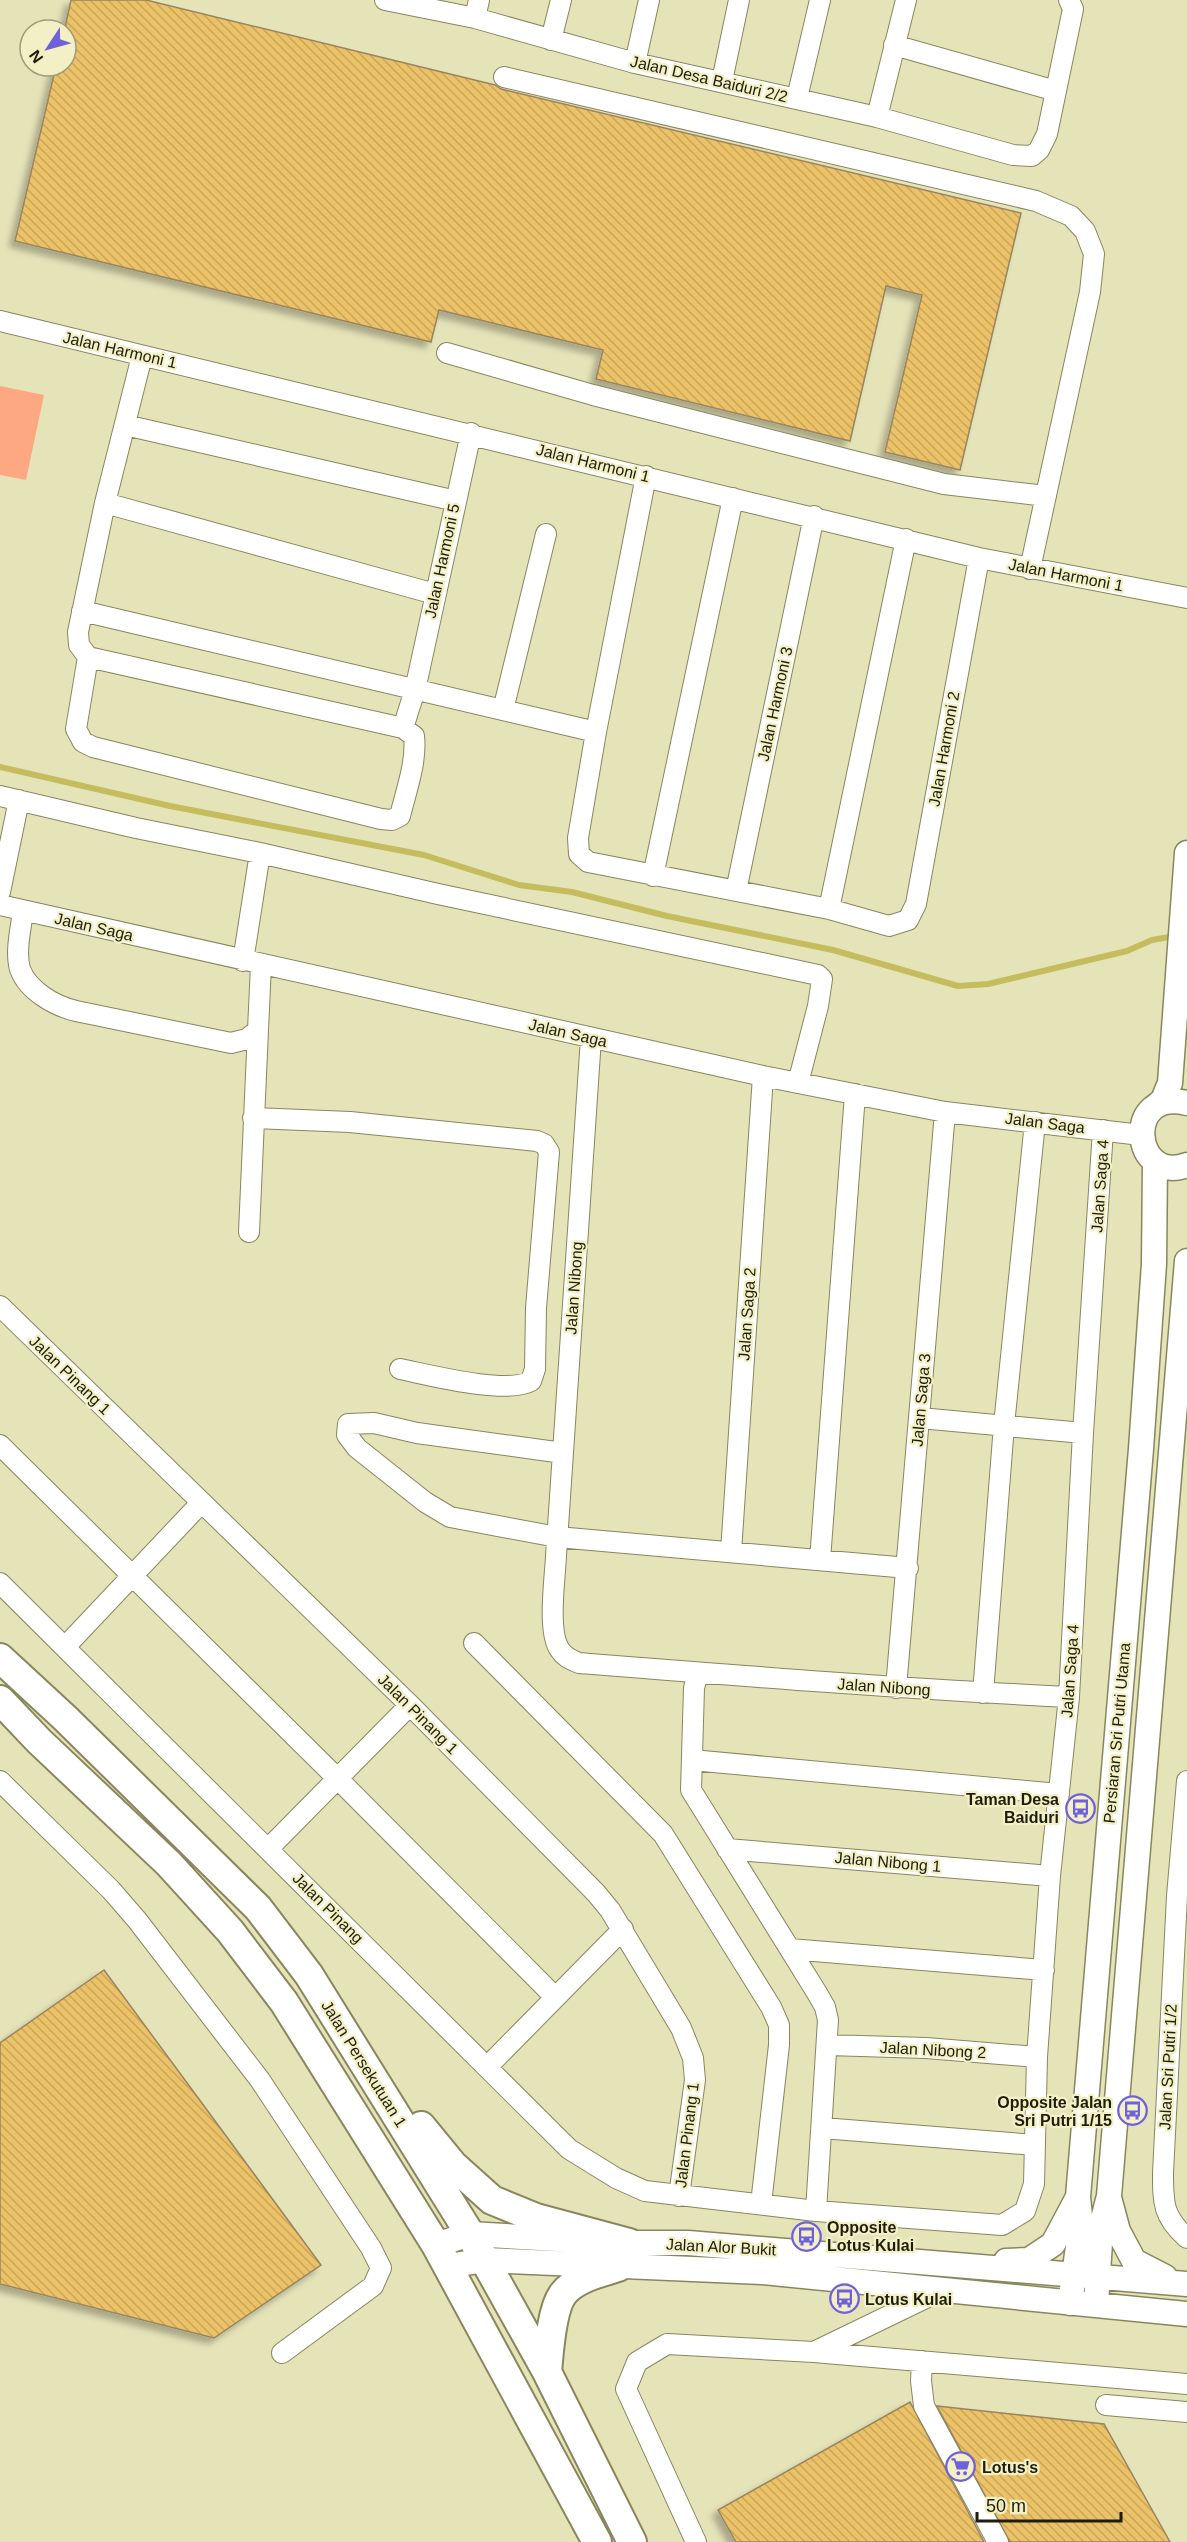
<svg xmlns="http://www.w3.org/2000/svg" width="1187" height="2542" viewBox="0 0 1187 2542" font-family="Helvetica,sans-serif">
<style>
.grass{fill:#fda883}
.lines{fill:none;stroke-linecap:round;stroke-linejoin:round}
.stream{stroke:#c5bd5d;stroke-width:6}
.building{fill:url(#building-back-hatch);stroke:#988560;stroke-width:1.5;filter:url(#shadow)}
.minor-casing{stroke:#89865e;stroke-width:22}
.major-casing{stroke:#89865e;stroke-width:27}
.highway-casing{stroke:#89865e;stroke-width:32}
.minor{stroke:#fff;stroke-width:20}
.major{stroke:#fff;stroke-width:24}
.highway{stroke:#fff;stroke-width:28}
.labels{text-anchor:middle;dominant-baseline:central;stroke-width:4.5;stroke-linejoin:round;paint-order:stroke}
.street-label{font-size:16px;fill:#1f1e0e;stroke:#f3f0c5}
.poi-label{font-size:16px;font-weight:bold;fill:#1f1e0e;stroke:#f3f0c5;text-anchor:start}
</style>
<defs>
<pattern id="building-back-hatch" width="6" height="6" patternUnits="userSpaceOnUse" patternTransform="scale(1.5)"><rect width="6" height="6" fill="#ecc268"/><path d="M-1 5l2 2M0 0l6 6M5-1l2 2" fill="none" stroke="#caa659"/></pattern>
<filter id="shadow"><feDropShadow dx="-5.5" dy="5.5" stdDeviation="3" flood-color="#0004"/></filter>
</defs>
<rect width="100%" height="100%" fill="#e5e3b8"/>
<!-- grass -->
<path class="grass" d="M0,386l44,9 -18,85 -26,-5z"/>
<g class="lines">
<!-- stream -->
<path class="stream" d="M0,767l170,39 254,49 95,30 53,7 95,24 166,34 125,36 30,-2 139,-33 25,-11 23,-4"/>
</g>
<!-- building -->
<path class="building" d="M71,0h75l349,85 6,4 520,124 -61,257 -75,-18 37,-157 -36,-9 -36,155 -254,-62 7,-29 -164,-40 -8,32 -416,-101 41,-175h10v-43z
M104,1970l217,295 -107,73 -214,-54v-241z
M910,2402l74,140h-248l-18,-32z
M937,2406l167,18 66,118h-160z"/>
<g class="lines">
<defs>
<path id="minor" d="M385,0l90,18 160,45 242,54 136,38 19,1 7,-6 8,-16 26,-125 -4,-9
M475,18l4,-18
M551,40l10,-40
M894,45l162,46
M635,63l14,-63
M504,77l532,124 35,15 14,15 9,23 -4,38 -60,277
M722,81l17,-81
M797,98l23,-98
M877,117l29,-117
M0,321l979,237 208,40
M447,353l146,42 351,89 102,12
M142,356l-37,147 -27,129 1,13 9,12 -12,72 7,13 10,5 288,72 11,1 8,-4c6,-25 17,-54 14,-80l-11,-8 12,-38 56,-257
M125,425l331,76
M646,476l-50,256 -18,106 1,16 9,8 241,47 60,17 19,-6 8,-16 63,-346
M105,503l330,91
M82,611l514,121
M88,657l315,71
M503,710l43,-176
M0,796l136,32 124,25 -17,108
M260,853l178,41 380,81 4,4 -4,27 -20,77
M653,876l80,-378
M736,891l78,-375
M0,892l19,-92
M0,905l763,171 182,36 196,23
M829,909l77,-370
M23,911c-2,17 -8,41 -3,58 8,22 35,37 56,42l155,32 16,-4 11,-9 3,-65
M591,1038l-35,518c-1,23 -9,76 4,94 5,8 12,10 19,13 164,13 327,26 490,34
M253,1118l97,4 187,19 7,3 5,8 -13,156 -1,61 -4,12c-25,14 -101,-6 -131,-12
M249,1232l9,-202
M0,1306l410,399 186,188 14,17 71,118 12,30 2,22 -16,116
M920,1418l163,15
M0,1445l337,333 218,219
M563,1453l-146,-20 -43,-10 -26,1 -1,11 10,13 68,54 25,15 107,20 351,31
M731,1552l32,-476
M820,1560l35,-466
M0,1583l569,566 47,29 29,13 171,20 186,14 23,-14 9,-27 3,-127 13,-181 19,-179 14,-264 20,-303
M474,1643l189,191 108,173 8,18v20l-18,159
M65,1647l136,-144
M698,1673l-4,15 -3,102 126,203 8,14 3,13 -12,191
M896,1688l49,-576
M983,1693l21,-268 31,-303
M692,1760l367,34
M0,1781l111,109 26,30 123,160 111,168 10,20 -8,18 -91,67
M1187,1781l-10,115 -14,277c0,30 0,44 24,65
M268,1849l142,-144
M727,1849l323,27
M790,1949l254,21
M828,2045l98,3 111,9
M488,2066l135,-137
M822,2128l213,17
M814,2352l128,-62
M922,2361l-1,20 3,25 74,136
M1106,2405l81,7
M696,2542l-70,-153 11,-27 30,-18 147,8 373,32"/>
<path id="major" d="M1187,1103c-64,-16 -55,82 0,62
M1156,1106l7,-6 7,-17 17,-230
M1110,2201l8,30 16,30 31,16
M436,2245l34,-11 159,9h59l499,41
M1006,2261l23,-1 24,-16 25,-47
M448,2266l37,-6 277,12 425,42
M1070,2303l11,-77 -3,-29 63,-748 13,-185 1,-102
M1096,2304l5,-77 8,-31 78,-935"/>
<path id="highway" d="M0,1658l65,60 193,190 51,67 161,259 77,138 85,170
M0,1700l39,41 130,123 61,67 54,71 152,243 161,297
M421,2126l32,39 39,35 44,18 93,25
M547,2372c2,-20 4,-62 16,-78 12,-16 37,-21 55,-27"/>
</defs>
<!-- minor casing -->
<use href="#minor" class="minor-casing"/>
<!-- major casing -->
<use href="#major" class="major-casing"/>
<!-- highway casing -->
<use href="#highway" class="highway-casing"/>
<!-- minor -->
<use href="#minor" class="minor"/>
<!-- major -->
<use href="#major" class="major"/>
<!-- highway -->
<use href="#highway" class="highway"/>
</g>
<!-- icons -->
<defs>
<symbol id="bus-ring" viewBox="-11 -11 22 22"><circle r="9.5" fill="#f3f0c5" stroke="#6f61db" stroke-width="1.5"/><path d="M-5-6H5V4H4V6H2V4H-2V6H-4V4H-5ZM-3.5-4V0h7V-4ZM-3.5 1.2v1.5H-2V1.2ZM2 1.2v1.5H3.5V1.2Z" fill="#6f61db"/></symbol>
<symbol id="supermarket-ring" viewBox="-11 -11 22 22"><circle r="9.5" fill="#f3f0c5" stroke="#6f61db" stroke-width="1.5"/><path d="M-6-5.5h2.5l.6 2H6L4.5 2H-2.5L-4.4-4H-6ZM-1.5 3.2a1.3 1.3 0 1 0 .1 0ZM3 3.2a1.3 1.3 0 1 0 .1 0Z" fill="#6f61db"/></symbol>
</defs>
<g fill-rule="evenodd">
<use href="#bus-ring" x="1064" y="1792" width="33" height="33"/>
<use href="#bus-ring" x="1116" y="2094" width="33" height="33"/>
<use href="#bus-ring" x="790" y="2220" width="33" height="33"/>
<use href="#bus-ring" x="828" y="2282" width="33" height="33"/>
<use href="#supermarket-ring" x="944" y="2450" width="33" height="33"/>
</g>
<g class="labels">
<!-- street labels -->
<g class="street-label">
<text transform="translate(709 79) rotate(13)">Jalan Desa Baiduri 2/2</text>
<text transform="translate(120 350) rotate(13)">Jalan Harmoni 1</text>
<text transform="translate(593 463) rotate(14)">Jalan Harmoni 1</text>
<text transform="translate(442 561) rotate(-78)">Jalan Harmoni 5</text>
<text transform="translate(1066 575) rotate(11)">Jalan Harmoni 1</text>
<text transform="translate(775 704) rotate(-78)">Jalan Harmoni 3</text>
<text transform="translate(944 749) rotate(-80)">Jalan Harmoni 2</text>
<text transform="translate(94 927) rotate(13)">Jalan Saga</text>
<text transform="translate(568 1033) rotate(13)">Jalan Saga</text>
<text transform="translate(1045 1123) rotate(7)">Jalan Saga</text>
<text transform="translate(1100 1186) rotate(-86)">Jalan Saga 4</text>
<text transform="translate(574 1288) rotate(-86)">Jalan Nibong</text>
<text transform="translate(747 1314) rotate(-86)">Jalan Saga 2</text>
<text transform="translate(70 1375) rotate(44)">Jalan Pinang 1</text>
<text transform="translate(921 1400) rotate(-85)">Jalan Saga 3</text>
<text transform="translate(1070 1671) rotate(-86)">Jalan Saga 4</text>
<text transform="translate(884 1687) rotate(4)">Jalan Nibong</text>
<text transform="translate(418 1714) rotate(45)">Jalan Pinang 1</text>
<text transform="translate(1117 1733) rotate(-85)">Persiaran Sri Putri Utama</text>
<text transform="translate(888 1862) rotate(5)">Jalan Nibong 1</text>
<text transform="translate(328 1908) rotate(45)">Jalan Pinang</text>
<text transform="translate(933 2050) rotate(3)">Jalan Nibong 2</text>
<text transform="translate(364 2064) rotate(58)">Jalan Persekutuan 1</text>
<text transform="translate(1168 2067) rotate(-87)">Jalan Sri Putri 1/2</text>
<text transform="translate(687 2135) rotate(-83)">Jalan Pinang 1</text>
<text transform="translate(721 2247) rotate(3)">Jalan Alor Bukit</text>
</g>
<!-- poi labels -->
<g class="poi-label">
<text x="1059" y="1799" text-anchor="end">Taman Desa<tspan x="1059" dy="18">Baiduri</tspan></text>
<text x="1112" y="2102" text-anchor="end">Opposite Jalan<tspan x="1112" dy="18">Sri Putri 1/15</tspan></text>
<text x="827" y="2227">Opposite<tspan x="827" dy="18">Lotus Kulai</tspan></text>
<text x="865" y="2299">Lotus Kulai</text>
<text x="982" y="2467">Lotus's</text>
</g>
</g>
<!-- north arrow -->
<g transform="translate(48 48) rotate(234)"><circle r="28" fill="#f3f0c5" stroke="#9e9c7c" stroke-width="1.5"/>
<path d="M0-4.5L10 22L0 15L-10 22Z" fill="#6f61db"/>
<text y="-9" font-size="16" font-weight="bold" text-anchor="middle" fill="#1f1e0e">N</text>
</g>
<!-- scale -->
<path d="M977 2512v9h144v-9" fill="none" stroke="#1f1e0e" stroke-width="3"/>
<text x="986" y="2512" font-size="18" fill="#1f1e0e" stroke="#f3f0c5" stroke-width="4.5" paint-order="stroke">50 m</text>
</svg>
